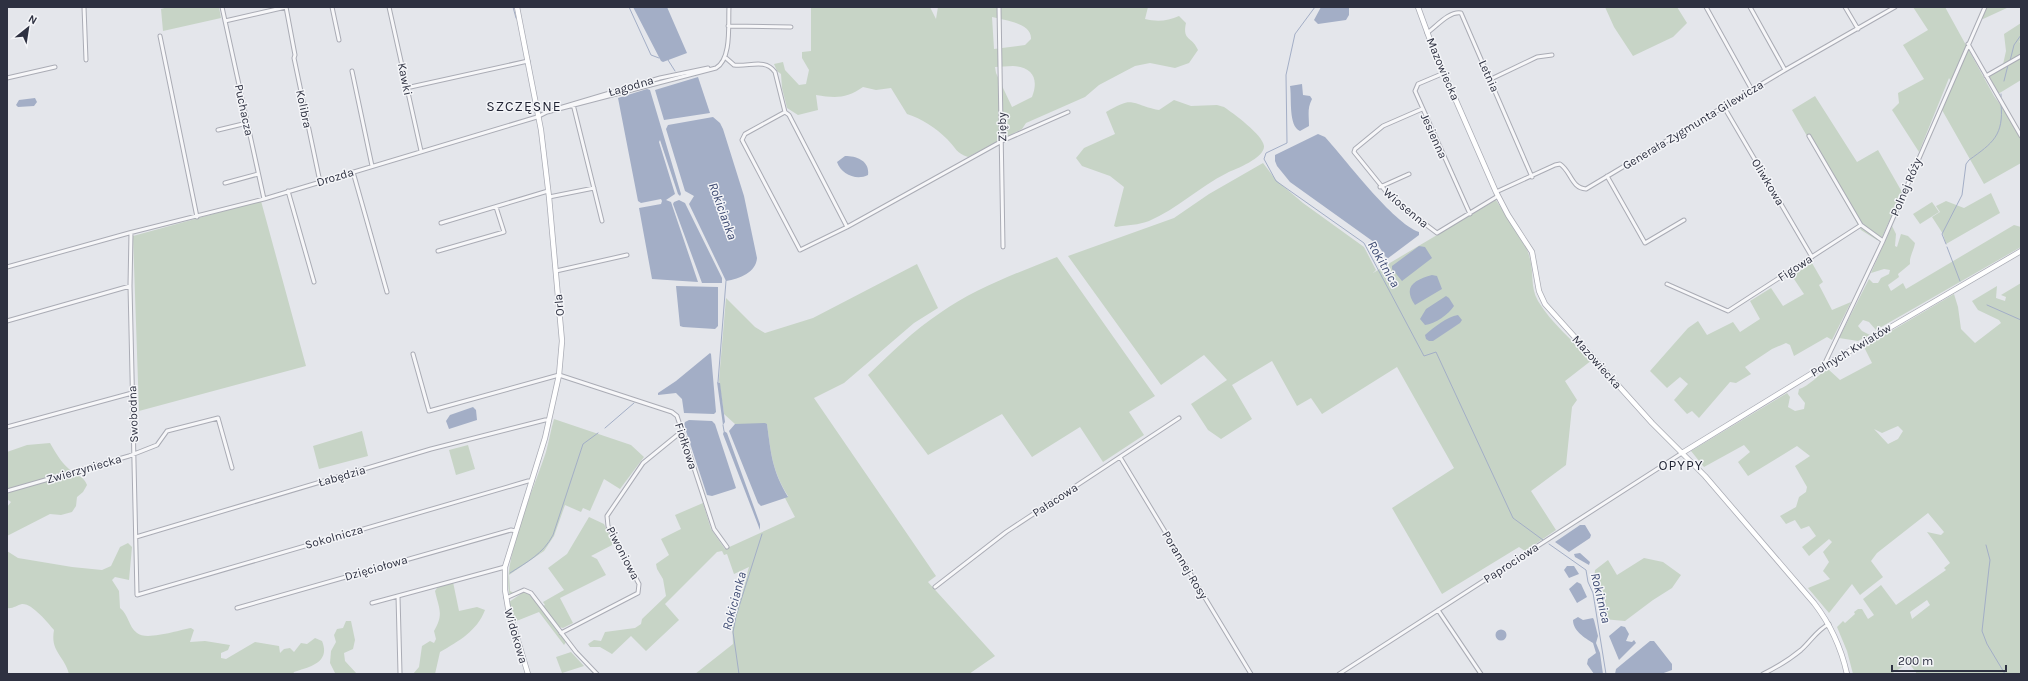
<svg xmlns="http://www.w3.org/2000/svg" width="2028" height="681" viewBox="0 0 2028 681" font-family="Karla,sans-serif">
<style>
.green{fill:#c7d4c6;fill-rule:evenodd}
.water{fill:#a3aec6}
.lines{fill:none;stroke-linecap:round;stroke-linejoin:round}
.stream{stroke:#a3aec6;stroke-width:1}
.street-casing{stroke:#aaacb5;stroke-width:5}
.secondary-casing{stroke:#aaacb5;stroke-width:6}
.street{stroke:#f7f7f9;stroke-width:3}
.secondary{stroke:#fff;stroke-width:4.5}
.labels{text-anchor:middle;dominant-baseline:central;stroke-width:3;stroke-linejoin:round;paint-order:stroke}
.street-label{font-size:12px;fill:#2e3141;stroke:#f4f5f8}
.water-label{font-size:13px;font-style:italic;fill:#3c4971;stroke:#f4f5f8}
.quarter-label{font-size:14px;letter-spacing:1px;fill:#1f2232;stroke:#f4f5f8}
</style>
<rect width="100%" height="100%" fill="#e4e6eb"/>
<!-- green -->
<path class="green" d="M168,7h51l2,11 -58,13 -2,-22z
M811,7h119l6,12 2,-12h210l-3,12c12,3 23,2 34,-3l7,7c-4,18 6,13 12,27l-9,13 -14,5 -25,-5 -15,3 -36,19 -14,12 -59,26 -4,6 -54,28c-12,-4 -12,-9 -21,-18 -12,-12 -25,-20 -40,-25l-16,-26 -15,2 -13,-3c-17,12 -28,11 -47,8l2,15 -20,5 -11,-7 -5,-20 -1,-14 -4,-3 -3,-7 9,-2 2,8 14,15 7,-1 3,-14 -7,-12v-6l9,-1zM992,17c12,3 40,6 39,22l-6,6 -31,4zM1013,66c20,1 26,13 19,31l-20,10 -16,-34 -1,-6z
M1605,7h72l10,16 -14,14 -40,19 -19,-29z
M1913,7h32l49,89 13,18 14,26v23l-37,21 -42,-74 11,-26 -4,-6 -30,74 -27,-42 7,-7 -1,-10 26,-14 -21,-34 25,-15z
M1987,7h22l-26,12 -2,-1z
M2021,23v17l-2,2 2,1v37l-23,14 -9,-18 13,-7 4,-18 -2,-17z
M1815,96l42,66 21,-12 24,42 -20,45 -5,3 -16,-10 -69,-120z
M1174,100l17,6 26,-1 7,2c9,6 39,28 40,39 1,12 -28,23 -37,27 -28,14 -50,36 -78,48 -10,4 -22,4 -33,6l-2,-1 10,-39 -14,-11 -28,-10 -6,-8 8,-10 31,-14 -9,-22c29,-17 23,-8 53,-2z
M1263,163l13,17 27,23 61,44 12,23 -3,3 123,-73c10,17 30,40 34,59 4,14 0,28 8,42 13,22 36,41 54,59l-27,21 12,19 -5,7 -6,58 -35,26 25,39 -31,21 -6,-4 -77,47 -50,-86 62,-40 -57,-101 -75,47 -11,-16 -14,8 -25,-45 -40,24 20,34 -31,20 -13,-9 -17,-26 36,-24 -23,-25 -43,30 -93,-129 106,-38 35,-24z
M1991,193l9,20 -54,31 -3,-10 -11,-17 8,-5 -4,-6 10,-5 18,7z
M261,201l45,165 -167,45 -6,-175z
M1932,202l7,10 -19,12 -7,-10z
M2014,225l7,2v20l-145,83 -7,-8 -6,-2 -5,6 4,5 8,4 -12,6 -19,-3 30,-59 4,4h5l3,-5 8,-4 1,-4 -6,-1 -13,4 21,-47 4,8 -1,12 2,1 4,-13 7,2 7,7c-1,7 -6,14 -5,21l-12,10 1,3 -11,8 3,6 12,-8 3,6z
M1057,257l98,139 -26,16 15,23 -41,27 -23,-35 -48,30 -30,-43 -74,41 -60,-80c23,-22 46,-45 72,-62 36,-25 77,-40 117,-56z
M1812,263l11,19 -4,3 13,25 19,-8 -19,38 -5,-3 -33,19 -4,-11 -4,-2 -14,6 -27,18 6,7 -15,9 -6,-1 -31,36 -7,-7 -5,3 -13,-14 14,-16 -8,-7 -13,11 -17,-17 38,-43 10,-7 9,14 26,-13 7,10 20,-13 -10,-18 21,-13 12,18 21,-12 -12,-18z
M917,264l21,44 -24,15 -70,60 -30,15 122,178 -8,6 67,74 -26,18h-274l38,-30 -1,-21 17,-56 -15,7 -7,-20 -3,1 -2,-4 -5,1 -52,52 14,16 -33,31 -15,-15 -19,18 -12,-7h-10l-2,-3 6,-4 7,1 4,-9 30,-4 6,-4 1,-5 24,-23 -3,-17 -6,-10 -1,-5 13,-9 -8,-16 20,-10 -6,-14 28,-12 8,26 14,20 70,-32 -10,-19 3,-2c-16,-26 -17,-42 -21,-72h-32l-11,-10 -5,-34 7,-82 29,29 10,6 48,-15z
M2021,283v391h-104l-8,-11 -18,11h-38l-6,-23 -10,-24 6,-6 2,2 10,-9 -1,-2 4,-3h4l6,10 6,-4 -11,-16 18,-14 15,20 50,-35 -2,-2 6,-5 -23,-31 14,3 3,-3 -16,-19 -51,40 -6,8 12,16 -23,18 -8,-11 -23,29 -21,-25 22,-9 -7,-8 6,-9 -6,-10 9,-10 -3,-3 -20,17 -7,-9 14,-11 -7,-10 -8,3 -6,-9 -9,4 -6,-8 16,-9 3,-10 7,-5 1,-5 -12,-21 15,-10 -13,-10 -49,30 -10,-14 12,-10 -6,-7 -40,22 -13,-16 96,-58 3,4 -2,10 7,4 9,-2 1,-6 -7,-9 1,-5c9,-2 20,-15 29,-20l12,11 32,-17 -8,-16 90,-53 4,13 3,22 14,14 26,-20 -2,-3 -21,-10 -6,-9 25,-15 -1,12 9,3 1,-4 -5,-2zM1898,426l5,5 -5,8 -10,5 -14,-15 8,4zM1927,600l3,5 -18,14 -2,-7z
M554,419l77,26 13,12 -24,32 -16,-10 -14,32 -7,-3 -2,4 -16,-7 -11,31 -10,15 -35,24 1,16 4,2 -4,3c-10,-32 25,-110 36,-144 3,-11 5,-23 8,-33z
M362,431l6,25 -49,13 -6,-23z
M50,443c6,10 10,18 19,26 6,6 15,7 18,16l-4,7 -6,5 -1,9 -4,6 -11,3 -11,-1 -43,22v-29l4,-5 -4,-3v-47l20,-7z
M468,445l7,24 -19,6 -7,-25z
M589,517l15,7 10,20 -23,12 6,3 9,16 -46,23 13,25 -10,5 -4,-1 -16,-21 2,-1 -2,-3 21,-12 -16,-22 19,-14z
M128,543l4,4 -3,33 -14,-3 -3,3 7,11 1,17c9,7 8,18 17,25 9,8 42,-3 54,-5l3,2 -4,12 15,-1 25,4 -2,5 -7,3v5l5,1 29,-17 24,4 1,7 4,-4 6,-1 4,4 7,-9 6,1 8,-6 7,3c9,22 -13,26 -28,31l-1,2h-224c-5,-19 -19,-22 -15,-44 -6,-7 -22,-27 -32,-26 -5,1 -9,5 -15,4v-57l11,7 54,9 30,3 9,-4 9,-19z
M1644,558l19,4 18,13 -9,13 -19,12 -28,21 -22,-2 -9,-39 1,-10 13,-10 9,15z
M453,582l6,29 18,-4 8,3c-8,21 -26,31 -45,42l-5,22h-22l6,-7 3,-21 8,-5 4,2 2,-4 -2,-8c10,-17 5,-22 1,-40l4,-6z
M525,591l3,1 38,50 -2,3 -25,-33 -25,10 -5,-20z
M346,621h5l4,19 -2,9 -9,4 1,8 12,13h-25l3,-1 -5,-10 1,-12 5,-9 -2,-7 3,-6 6,-1z
M571,652l13,14 -22,7 -6,-16z"/>
<!-- water -->
<path class="water" d="M633,7h34l20,46 -24,9 -2,-1z
M1321,7h28v8l-3,5 -28,4 -4,-4z
M698,77l12,36 -46,7 -9,-30z
M1302,84l1,11 7,1 2,3c-5,10 -3,16 -3,27l-9,5c-12,-5 -8,-34 -10,-45z
M647,89l3,1 31,104 -1,2 -2,-2 -18,-54 -1,2 16,52 -9,6 5,2 27,80 -46,-3 -13,-71 22,-4 1,-3 -1,-2 -20,4 -3,-2 -20,-103z
M35,98l2,4 -3,4 -16,1 -2,-2 3,-5z
M713,117l7,6 3,6 21,67 13,62c-1,14 -17,21 -31,23l-37,-77 5,-8 -9,-5 -19,-62 2,-4z
M1318,134l7,3c21,23 68,86 94,95v3l-32,24 -9,-14 -88,-63 -13,-16 -2,-5v-6z
M845,156c12,0 25,5 23,19 -12,6 -27,-1 -31,-13z
M679,200l6,3 37,75v5h-20l-29,-79 1,-2z
M1419,246l6,1 7,11 -30,23 -10,-12v-3z
M1432,275l5,1 5,13 -27,16c-13,-19 0,-25 17,-30z
M676,286l42,1v39l-3,3 -32,-2 -3,-1z
M1446,296l3,2 5,8c-5,8 -19,18 -29,19l-5,-6 6,-10z
M1458,315l4,5 -2,3 -27,18h-4l-3,-2 -1,-4c9,-8 22,-18 33,-20z
M710,353l1,1 5,58 -2,2 -30,-1 -2,-14 -6,-6 -18,2v-2l18,-12z
M717,382l3,1 5,39 -2,3z
M473,407l3,3 1,10 -28,9 -3,-8 4,-6z
M689,420l23,1 3,3 21,64 -2,1 -22,7 -5,-1 -23,-70 1,-3z
M765,423l2,1c4,30 5,46 21,73l-27,9 -3,-3 -29,-72 6,-7z
M724,431l3,2 33,91v6l-37,-96z
M1580,525h5l6,10 -1,3 -21,14 -14,-10z
M1580,553l10,9 -1,3 -14,-8 -1,-3z
M1567,566h7l5,8 -10,4 -5,-8z
M1577,582l4,2 6,13 -10,6 -8,-14z
M1578,617l5,3 10,-2 1,2 4,16 -2,7 4,10 3,21h-9l-7,-10 1,-5 8,-6 -3,-10c-8,-5 -20,-12 -20,-23z
M1621,626l4,1 4,7 -3,7 6,1 2,-2 2,3 -17,17 -10,-24z
M1495.5 635a5.5 5.5 0 1 1 11 0a5.5 5.5 0 1 1-11 0Z
M1650,641h4l18,23v6l-11,4h-46l1,-5z"/>
<g class="lines">
<!-- stream -->
<path class="stream" d="M513,7l3,11
M629,7l22,48 8,3
M1315,7l-20,27 -9,41 1,68 -21,10 -2,6 12,22 88,62 60,113 12,-4 77,166 30,22
M668,60l7,11
M2010,61l4,-16 7,-10
M2004,81l4,-16
M2001,97v-3
M1946,244l-4,-10 20,-39 4,-31 3,-4c24,-17 35,-25 32,-56
M1947,247l13,34
M1987,305l34,15
M718,382l8,-101
M723,425l1,6
M605,428l29,-25
M1549,544l37,26 2,12 5,11 13,81
M1986,545l4,15 -1,8 -7,63 5,13 18,30
M510,573c17,-11 33,-19 43,-38l30,-91 15,-11
M739,674l-6,-42 3,-16 26,-82"/>
<defs>
<path id="street" d="M84,7l2,53
M222,7l42,192
M286,7l9,48 -1,3 26,124
M332,7l7,33
M389,7l32,144
M999,7l4,240
M1706,7l46,83
M1750,7l35,63
M1845,7l13,22
M225,21l61,-14
M728,26l63,1
M1427,33c10,-7 22,-22 34,-20l71,164
M160,36l37,181
M1968,44l53,92
M726,58l8,7c15,2 31,-7 41,7l10,40 4,3 58,112 -47,23 -58,-110 3,-6 40,-22
M352,71l20,95
M1444,73l-26,11 -3,7 55,123
M1986,76l35,-20
M7,78l48,-11
M1491,79l46,-22 15,-2
M406,88l122,-27
M573,104l29,117
M1724,107l88,150
M556,109l104,-31 48,-10
M1422,109l-39,17 -28,23 -1,3 38,47 45,34 61,-37
M218,130l29,-7
M1809,136l52,89 22,16
M353,172l34,120
M1607,176l38,67 39,-23
M225,183l33,-9
M1380,187l29,-13
M288,191l26,91
M1496,192l59,-27 5,-1c11,7 11,24 26,25l199,-119 110,-63
M549,197l45,-9
M441,223l107,-32
M847,227l155,-86 66,-29
M131,233l-1,53 7,309 391,-114h4
M438,251l66,-19 -8,-25
M7,267l122,-34 135,-34 273,-82 10,-5 169,-44c16,-9 12,-44 13,-61
M556,271l71,-16
M1667,284l61,27 133,-86
M7,321l123,-35
M413,354l16,57 130,-36 113,37 5,4 37,113 13,18
M1824,365l59,-124 102,-234
M7,427l125,-34
M1120,457l131,217
M7,491l122,-35 28,-11 10,-14 51,-13 14,50
M136,537l295,-88 114,-29h4
M935,587l71,-55 173,-114
M398,596l2,77
M506,598l18,-8 7,3 45,59 21,22
M372,603l133,-36
M237,608l274,-78 5,1
M1438,610l43,64
M561,633l77,-40 1,-9 -31,-58 -1,-10 36,-53 38,-31
M1339,674l343,-221
M1763,674c14,-7 26,-14 38,-24 10,-9 16,-20 28,-26"/>
<path id="secondary" d="M517,7l24,123 8,67 13,144 -3,34 -14,63 -40,129v23l3,18 20,66
M1418,7l15,41 63,144 12,23 24,37 7,39 6,13 107,119 53,53 109,127c17,22 27,44 33,71
M1682,453l142,-87 197,-115"/>
</defs>
<!-- street casing -->
<use href="#street" class="street-casing"/>
<!-- secondary casing -->
<use href="#secondary" class="secondary-casing"/>
<!-- street -->
<use href="#street" class="street"/>
<!-- secondary -->
<use href="#secondary" class="secondary"/>
</g>
<g class="labels">
<!-- street labels -->
<g class="street-label">
<text transform="translate(1443 69) rotate(67)">Mazowiecka</text>
<text transform="translate(1489 76) rotate(66)">Letnia</text>
<text transform="translate(405 79) rotate(78)">Kawki</text>
<text transform="translate(631 86) rotate(-16)">Łagodna</text>
<text transform="translate(304 109) rotate(78)">Kolibra</text>
<text transform="translate(244 110) rotate(78)">Puchacza</text>
<text transform="translate(1693 125) rotate(-31)">Generała Zygmunta Gilewicza</text>
<text transform="translate(1002 127) rotate(-91)">Zięby</text>
<text transform="translate(1434 136) rotate(66)">Jesienna</text>
<text transform="translate(335 177) rotate(-17)">Drozda</text>
<text transform="translate(1768 182) rotate(59)">Oliwkowa</text>
<text transform="translate(1906 187) rotate(-67)">Polnej Róży</text>
<text transform="translate(1406 208) rotate(40)">Wiosenna</text>
<text transform="translate(1795 268) rotate(-33)">Figowa</text>
<text transform="translate(559 305) rotate(-95)">Orla</text>
<text transform="translate(1851 350) rotate(-31)">Polnych Kwiatów</text>
<text transform="translate(1597 362) rotate(48)">Mazowiecka</text>
<text transform="translate(133 414) rotate(-92)">Swobodna</text>
<text transform="translate(686 446) rotate(72)">Fiołkowa</text>
<text transform="translate(84 469) rotate(-16)">Zwierzyniecka</text>
<text transform="translate(342 476) rotate(-16)">Łabędzia</text>
<text transform="translate(1055 500) rotate(-33)">Pałacowa</text>
<text transform="translate(334 537) rotate(-16)">Sokolnicza</text>
<text transform="translate(623 553) rotate(63)">Piwoniowa</text>
<text transform="translate(1511 563) rotate(-33)">Paprociowa</text>
<text transform="translate(1185 565) rotate(59)">Porannej Rosy</text>
<text transform="translate(376 568) rotate(-16)">Dzięciołowa</text>
<text transform="translate(516 636) rotate(74)">Widokowa</text>
</g>
<!-- water labels -->
<g class="water-label">
<text transform="translate(723 211) rotate(70)">Rokicianka</text>
<text transform="translate(1384 264) rotate(60)">Rokitnica</text>
<text transform="translate(1601 598) rotate(77)">Rokitnica</text>
<text transform="translate(734 601) rotate(-75)">Rokicianka</text>
</g>
<!-- quarter labels -->
<g class="quarter-label">
<text x="524" y="106">SZCZĘSNE</text>
<text x="1681" y="465">OPYPY</text>
</g>
</g>
<!-- border -->
<rect width="2028" height="681" fill="none" stroke="#2e3141" stroke-width="16"/>
<!-- north arrow -->
<g transform="translate(28 28) rotate(30)" stroke="#f4f5f8" stroke-width="3" paint-order="stroke">
<path d="M0-3L7 15L0 10L-7 15Z" fill="#2e3141"/>
<text y="-6" font-size="11" font-weight="bold" text-anchor="middle" fill="#2e3141">N</text>
</g>
<!-- scale -->
<path d="M1892 665v6h114v-6" fill="none" stroke="#2e3141" stroke-width="2"/>
<text x="1898" y="665" font-size="12" fill="#2e3141" stroke="#f4f5f8" stroke-width="3" paint-order="stroke">200 m</text>
</svg>
